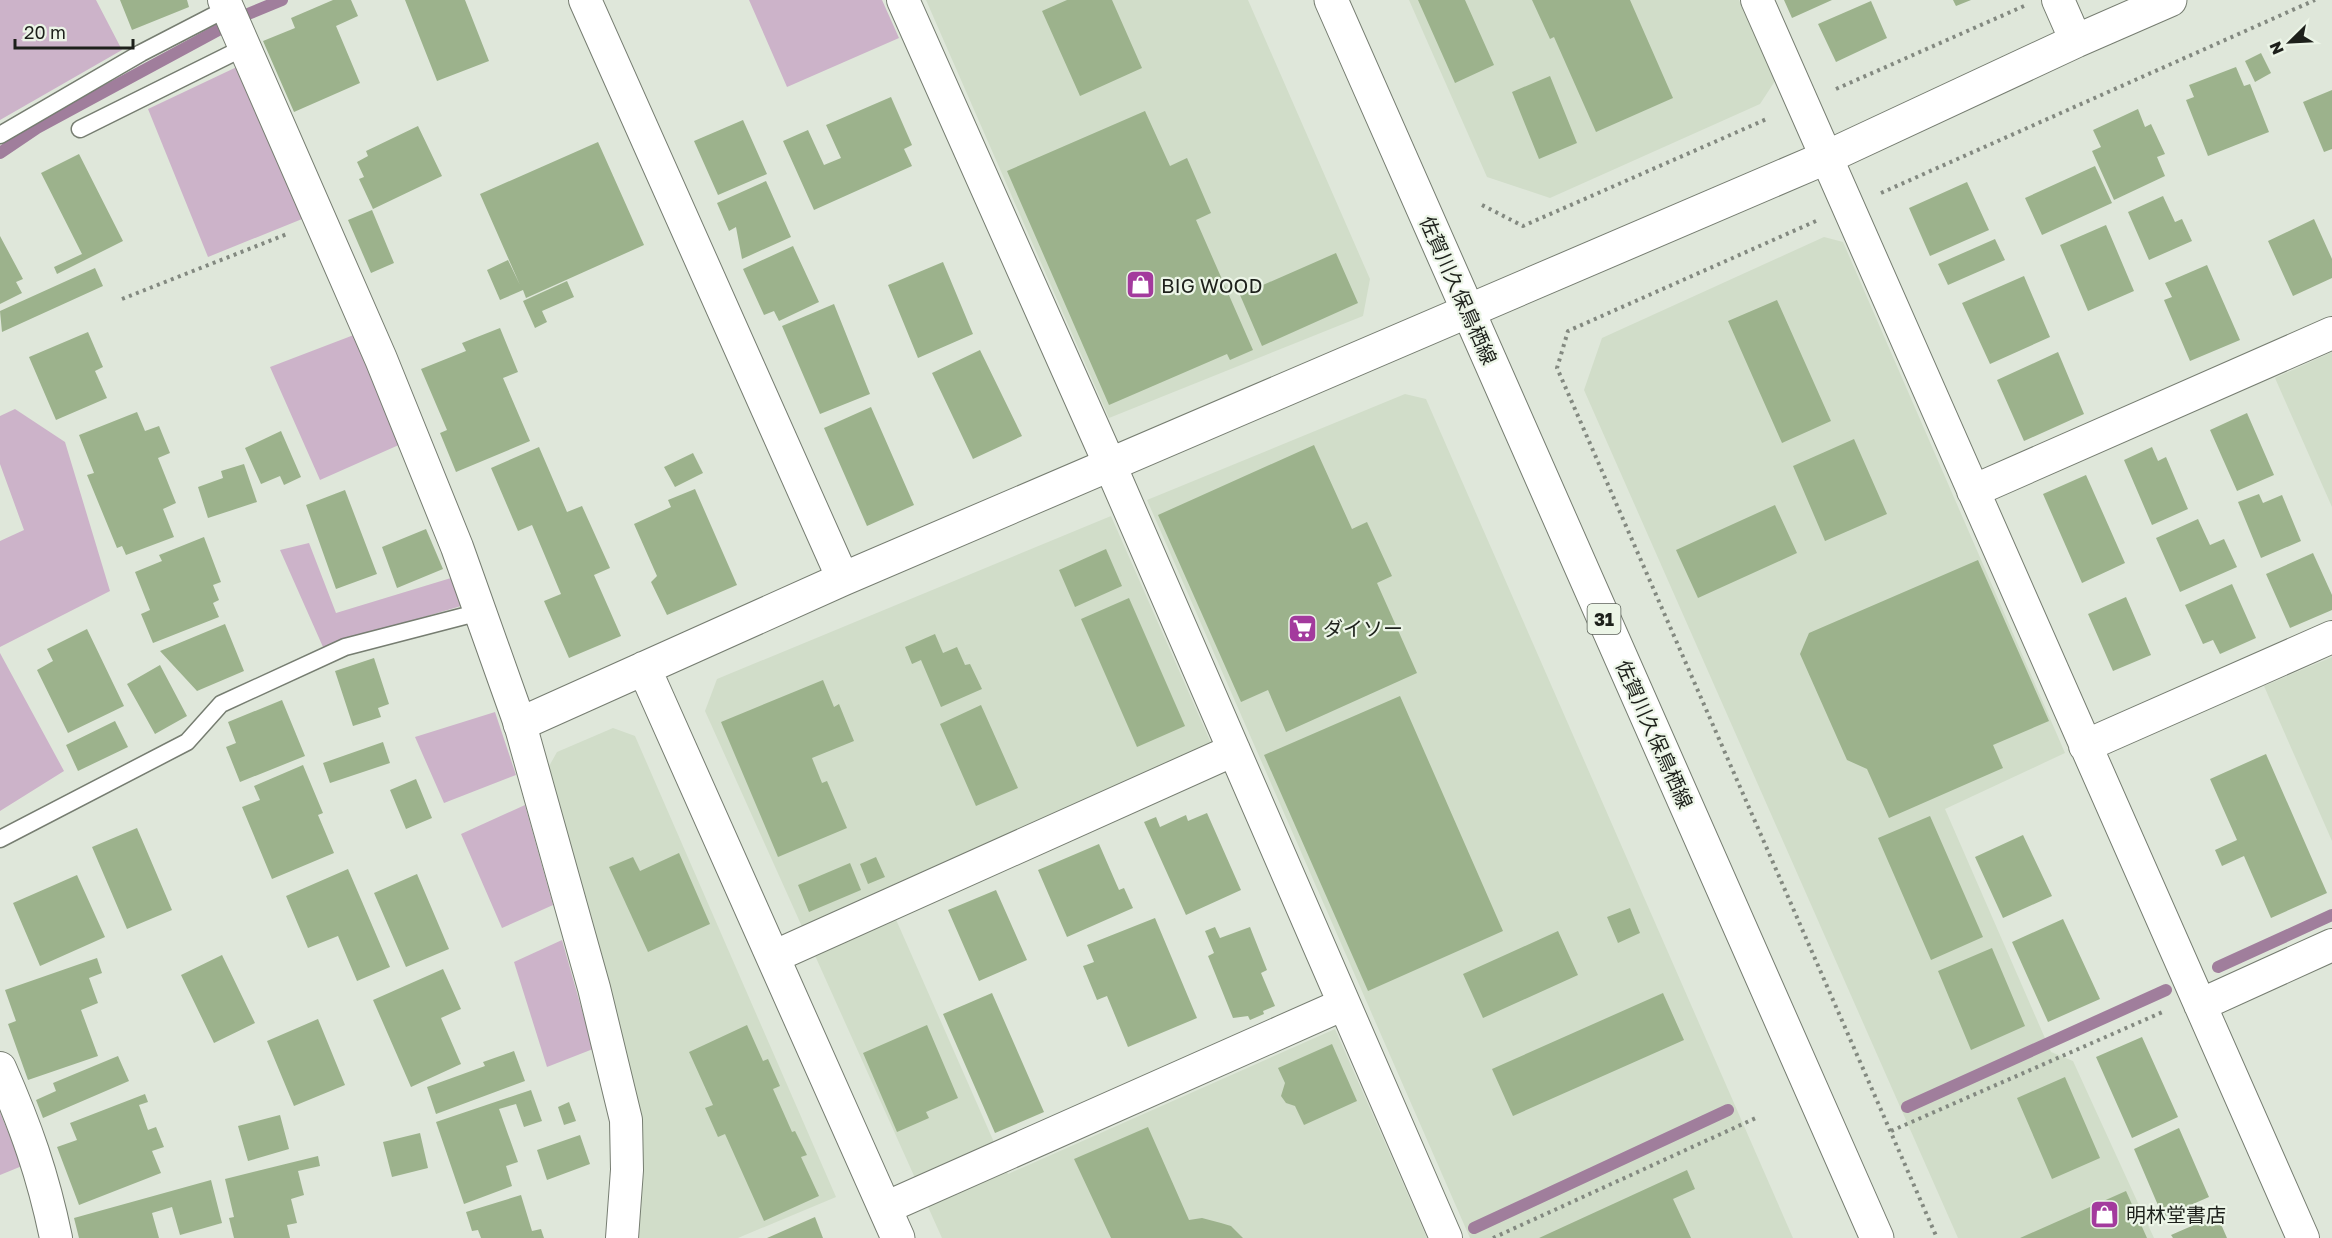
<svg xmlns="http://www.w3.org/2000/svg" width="2332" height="1238" viewBox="0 0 2332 1238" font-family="'Golos Text','Noto Sans JP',sans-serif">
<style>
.built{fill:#d1ddc9}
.green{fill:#ccb3c9}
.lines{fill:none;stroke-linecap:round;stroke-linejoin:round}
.stream{stroke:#a07e9c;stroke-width:12}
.building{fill:#9cb28c}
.service-casing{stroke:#767d71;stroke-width:19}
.minor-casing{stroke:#767d71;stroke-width:34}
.tertiary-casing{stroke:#767d71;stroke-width:35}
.primary-casing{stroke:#767d71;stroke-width:35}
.path{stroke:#838980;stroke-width:4;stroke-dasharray:3 4.5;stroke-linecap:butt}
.service{stroke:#fff;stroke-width:16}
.minor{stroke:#fff;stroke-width:32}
.tertiary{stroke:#fff;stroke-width:33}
.primary{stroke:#fff;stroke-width:33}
.labels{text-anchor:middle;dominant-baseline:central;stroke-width:4.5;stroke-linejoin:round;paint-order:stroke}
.shield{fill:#ecf5e7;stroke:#5b6058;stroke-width:1.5}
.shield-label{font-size:18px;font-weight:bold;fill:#1d201b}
.poi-label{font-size:20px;fill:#1d201b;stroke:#ecf5e7;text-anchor:start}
.street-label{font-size:20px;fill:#1d201b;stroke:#ecf5e7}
</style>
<rect width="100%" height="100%" fill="#dfe7da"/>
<!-- built -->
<path class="built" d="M926,0h322l122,279 -7,37 -254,102z
M1409,0h330l36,81 -15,23 -210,94 -63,-21z
M1824,237l19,5 222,511 -120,56 106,243 22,9 81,177h-196l-374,-848 18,-52z
M2332,352v155l-57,-129z
M1405,394l21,5 367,839h-323l-323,-738z
M1111,516l100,227 -328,147 125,284 327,-145 92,209h-485l-237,-527 12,-32z
M2332,657v184l-68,-155z
M613,728l22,8 201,461 -98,41h-101l-89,-470 9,-16z"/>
<!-- green -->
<path class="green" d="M0,0h96l26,50 -122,70z
M749,0h133l17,38 -112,49z
M241,65l66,152 -99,40 -60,-148z
M359,333l42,111 -81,36 -50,-113z
M15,409l50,33 45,149 -110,56v-106l24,-11 -24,-66v-48z
M309,543l27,70 115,-35 10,28 -138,41 -43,-97z
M0,653l64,118 -64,40z
M495,712l21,63 -72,28 -29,-66z
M525,805l28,100 -51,23 -41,-94z
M562,940l31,109 -46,18 -33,-105z
M0,1112l22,54 -22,9z"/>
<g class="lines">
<!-- stream -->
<path class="stream" d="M0,153l37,-25 211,-114 34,-14
M2218,967l114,-52
M1907,1107l259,-117
M1474,1228l254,-118"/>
</g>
<!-- building -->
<path class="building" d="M120,0h67l2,7 -57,23z
M333,0h18l7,16 -22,10 24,57 -66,29 -31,-71 32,-13 -4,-10z
M405,0h60l24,61 -52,20z
M1067,0h45l30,68 -62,28 -38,-85z
M1418,0h47l29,65 -39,18z
M1532,0h98l43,98 -77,34 -42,-95 -4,2z
M1784,0h48l-40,18z
M1953,0h18l-15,6z
M1871,1l16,37 -51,24 -18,-38z
M2261,53l10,20 -16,9 -10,-21z
M2236,67l8,19 6,-2 19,48 -61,24 -22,-56 8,-3 -5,-12z
M1550,76l27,67 -38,16 -27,-67z
M2332,90v59l-8,3 -21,-50z
M891,97l21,48 -8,4 8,17 -98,44 -31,-69 25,-11 16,35 17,-7 -15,-33z
M2138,109l7,18 6,-3 14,30 -8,3 8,19 -51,24 -22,-49 9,-4 -8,-17z
M1145,111l25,55 17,-8 24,55 -15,7 57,130 -23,10 -3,-6 -118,51 -102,-234z
M743,120l24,54 -49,21 -24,-54z
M418,126l24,50 -69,33 -14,-30 5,-2 -7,-15 11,-6 -2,-5z
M598,142l46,103 -118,53 -3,-8 -23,10 -13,-30 21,-10 12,25 -40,-91z
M79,154l44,87 -66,33 -3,-7 28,-13 -41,-81z
M2095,166l17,37 -70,32 -17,-37z
M766,181l25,56 -49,22 -6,-32 -7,4 -12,-28z
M1967,182l22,48 -59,26 -21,-48z
M2163,196l12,26 7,-3 10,22 -43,19 -21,-48z
M372,210l22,53 -23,10 -23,-53z
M2314,219l18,40v19l-39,18 -25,-55z
M2106,225l28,66 -46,20 -28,-66z
M0,236l23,43 -7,3 6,11 -22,11z
M1995,239l10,21 -57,25 -10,-21z
M793,246l26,56 -40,19 -5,-10 -10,4 -21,-46z
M1336,253l22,50 -96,43 -22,-51z
M943,262l30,72 -55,24 -30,-73z
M2207,265l33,75 -50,21 -26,-61 8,-3 -7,-14z
M95,268l8,18 -101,46 -2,-21z
M2024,276l26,61 -60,27 -28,-61z
M567,281l7,16 -32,14 5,11 -12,6 -12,-27z
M1777,300l54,121 -49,22 -54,-122z
M834,304l36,90 -50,20 -38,-88z
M500,328l18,44 -15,6 27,63 -74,31 -16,-39 7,-3 -26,-61 45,-18 -4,-8z
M88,332l15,35 -8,4 12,27 -51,22 -27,-63z
M980,350l42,86 -49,23 -41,-86z
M2058,352l26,62 -60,27 -27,-61z
M871,407l43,98 -47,21 -43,-98z
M137,412l8,19 14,-5 11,27 -12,5 18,45 -13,6 11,28 -48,18 -4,-9 -5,2 -30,-73 7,-2 -15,-38z
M2247,413l27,62 -37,16 -27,-61z
M281,431l20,46 -17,8 -4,-9 -19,8 -16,-36z
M1854,439l33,75 -62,27 -32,-75z
M1314,445l38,84 15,-7 25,54 -15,7 40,90 -131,59 -18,-42 -27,12 -83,-187z
M539,447l28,65 15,-6 28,62 -16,7 27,61 -52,22 -25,-57 17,-7 -29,-69 -14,6 -27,-63z
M2152,447l6,14 8,-4 22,52 -36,16 -28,-65z
M693,453l10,20 -28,14 -11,-20z
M244,464l13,38 -49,16 -10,-31 25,-9 -2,-7z
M2086,475l39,88 -43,20 -39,-89z
M695,489l42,96 -70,30 -16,-33 6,-6 -23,-52 37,-17 -3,-7z
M345,490l32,84 -41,15 -30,-84z
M2259,494l4,9 19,-8 19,46 -40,17 -23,-56z
M1775,505l22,48 -99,45 -22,-48z
M2198,519l12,26 14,-6 13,28 -57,25 -24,-54z
M426,529l17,40 -46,19 -15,-41z
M204,537l17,45 -8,3 6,15 -6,3 6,14 -66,26 -12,-29 9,-4 -15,-38 27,-11 -3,-6z
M1106,549l16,37 -47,21 -16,-37z
M2313,553l19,42v15l-42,18 -24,-54z
M1978,560l71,161 -56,24 10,23 -114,50 -22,-49 -20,-9 -47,-106 9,-21z
M2232,584l24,54 -36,16 -7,-14 -10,4 -18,-39z
M2126,597l25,58 -38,16 -25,-57z
M1129,598l56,128 -48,21 -56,-128z
M225,624l19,47 -47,20 -37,-40z
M87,629l37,77 -56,27 -31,-63 16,-9 -6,-12z
M935,634l8,19 14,-6 8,18 5,-1 12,25 -41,18 -20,-47 -9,4 -7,-17z
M374,658l15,46 -11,4 3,9 -28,9 -18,-55z
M160,665l27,51 -32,18 -28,-50z
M823,680l11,27 5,-3 15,37 -42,17 10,25 5,-2 20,47 -69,29 -57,-135z
M1400,696l103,235 -135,60 -104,-236z
M282,700l23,56 -65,26 -14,-35 10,-4 -8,-21z
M981,705l37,83 -42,18 -36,-82z
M115,721l13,26 -50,24 -12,-26z
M383,742l7,21 -60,20 -7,-20z
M2266,754l61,139 -56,25 -27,-62 -22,10 -7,-16 22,-10 -27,-61z
M303,765l20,48 -5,2 16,38 -62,26 -30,-72 18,-7 -6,-14z
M416,779l16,39 -26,11 -16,-39z
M1207,813l34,77 -55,25 -42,-93 12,-5 4,10 26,-12 2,6z
M1930,816l53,121 -52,23 -53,-122z
M137,828l35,82 -45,19 -35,-82z
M2023,835l29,61 -49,22 -28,-61z
M1099,844l20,46 5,-2 9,20 -66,29 -29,-67z
M679,853l31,71 -62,28 -39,-85 24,-10 7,14z
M876,857l9,20 -17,7 -8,-20z
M850,863l11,27 -52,22 -11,-27z
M348,869l42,98 -33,14 -19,-45 -30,12 -22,-52z
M417,874l32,75 -43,18 -32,-74z
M77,875l28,62 -65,29 -27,-63z
M996,890l31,70 -48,21 -31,-71z
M1630,908l10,25 -22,10 -11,-26z
M1155,918l42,100 -69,29 -21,-51 -10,4 -14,-34 11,-4 -7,-17z
M2063,919l37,80 -52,23 -36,-80z
M1215,927l5,11 30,-11 17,43 -6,3 14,33 -12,5 1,3 -14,6 -2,-4 -15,2 -25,-62 6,-3 -9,-22z
M1558,931l20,44 -95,43 -20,-44z
M1992,948l33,78 -54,24 -33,-79z
M222,955l33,68 -41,20 -33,-68z
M97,958l5,15 -13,5 9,25 -17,7 17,46 -70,24 -20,-56 8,-3 -11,-31z
M443,969l18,40 -20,9 20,46 -50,23 -38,-87z
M992,993l52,119 -49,21 -52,-119z
M1663,993l21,47 -171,76 -21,-47z
M318,1019l27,66 -51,21 -27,-65z
M747,1025l16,36 5,-2 12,27 -7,3 19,43 3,-1 12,24 -6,2 18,39 -55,25 -39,-87 -7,3 -13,-29 8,-3 -24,-53z
M927,1025l31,73 -32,14 3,6 -32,14 -34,-79z
M2142,1037l36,80 -46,21 -36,-81z
M1332,1044l25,57 -53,24 -9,-19 -9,-3 -5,-7 4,-13 -7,-15z
M514,1051l11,30 -89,33 -9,-27 58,-21 -2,-4z
M118,1056l11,25 -86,37 -7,-18 20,-9 -3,-8z
M2065,1077l35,81 -48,21 -35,-81z
M531,1090l11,31 -18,6 -8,-23 -17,5 19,53 -12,4 6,20 -48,18 -28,-82z
M145,1094l3,8 -9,3 9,25 8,-3 8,20 -12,4 9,22 -82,32 -22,-58 20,-7 -7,-17z
M569,1102l7,19 -12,4 -6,-18z
M280,1115l9,34 -41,12 -10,-35z
M1148,1127l41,93 13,-2 19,5 10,3 12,12h-132l-37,-79z
M2179,1128l30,69 -46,20 -29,-68z
M420,1133l8,35 -36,9 -9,-35z
M580,1135l10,29 -43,16 -10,-30z
M318,1156l2,10 -22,5 6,24 -13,4 6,24 -10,2 3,13h-56l-5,-20 5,-1 -9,-38z
M1687,1170l8,19 -22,10 18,39h-152z
M211,1180l11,43 -42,12 -8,-28 -20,6 7,25h-80l-5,-20z
M2126,1191l21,47h-127z
M521,1195l11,36 9,-2 3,9h-63l-3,-8 -6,1 -6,-19z
M2217,1215l10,23h-54l-2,-3z
M815,1217l8,21h-56z"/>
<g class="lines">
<defs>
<path id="service" d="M80,129l165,-82
M0,135l141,-82 87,-45
M0,839l187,-97 34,-38 124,-57 135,-35"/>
<path id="minor" d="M224,0l157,359 76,188 63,177 74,264 32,132 1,50 -5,68
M585,0l258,579
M903,0l207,465 336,773
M1757,0l546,1238
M2058,0l18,41
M1973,491l359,-158
M2085,746l247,-109
M773,957l461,-207
M2200,1005l132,-60
M0,1068c26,59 43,107 56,170
M885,1208l459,-204"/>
<path id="tertiary" d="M644,668l254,570
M520,724l323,-145 982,-421 251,-117 94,-41"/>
<path id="primary" d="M1331,0l546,1238"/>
</defs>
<!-- service casing -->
<use href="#service" class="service-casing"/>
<!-- minor casing -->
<use href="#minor" class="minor-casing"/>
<!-- tertiary casing -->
<use href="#tertiary" class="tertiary-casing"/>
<!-- primary casing -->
<use href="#primary" class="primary-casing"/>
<!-- path -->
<path class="path" d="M1836,89l188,-83
M1881,193l434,-193
M1482,205l41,21 246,-108
M1816,221l-248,110 -11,37 380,870
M122,299l165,-65
M1891,1131l274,-120
M1493,1238l265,-121"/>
<!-- service -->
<use href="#service" class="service"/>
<!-- minor -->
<use href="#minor" class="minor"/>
<!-- tertiary -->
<use href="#tertiary" class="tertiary"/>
<!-- primary -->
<use href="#primary" class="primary"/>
</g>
<!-- icons -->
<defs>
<symbol id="shop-square" viewBox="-11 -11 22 22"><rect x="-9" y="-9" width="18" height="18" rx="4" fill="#a33a9d" stroke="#ecf5e7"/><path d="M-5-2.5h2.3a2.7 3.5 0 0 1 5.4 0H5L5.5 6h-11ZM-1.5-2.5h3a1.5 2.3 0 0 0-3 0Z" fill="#fff"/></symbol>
<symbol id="supermarket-square" viewBox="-11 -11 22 22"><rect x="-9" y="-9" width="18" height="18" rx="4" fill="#a33a9d" stroke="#ecf5e7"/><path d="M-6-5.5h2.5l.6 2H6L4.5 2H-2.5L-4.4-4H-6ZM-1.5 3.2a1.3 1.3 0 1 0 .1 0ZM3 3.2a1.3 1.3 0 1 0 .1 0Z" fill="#fff"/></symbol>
</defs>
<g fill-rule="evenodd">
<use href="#shop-square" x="1124" y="268" width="33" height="33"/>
<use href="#supermarket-square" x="1286" y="612" width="33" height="33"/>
<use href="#shop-square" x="2088" y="1198" width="33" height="33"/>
</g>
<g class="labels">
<!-- shield labels -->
<rect class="shield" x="1587.5" y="604" width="33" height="30" rx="4.5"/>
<g class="shield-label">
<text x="1604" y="619">31</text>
</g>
<!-- poi labels -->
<g class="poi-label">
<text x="1161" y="285">BIG WOOD</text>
<text x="1323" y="628">ダイソー</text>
<text x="2126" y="1214">明林堂書店</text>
</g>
<!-- street labels -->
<g class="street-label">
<text transform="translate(1459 290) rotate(66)">佐賀川久保鳥栖線</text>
<text transform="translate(1655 734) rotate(66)">佐賀川久保鳥栖線</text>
</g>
</g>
<!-- north arrow -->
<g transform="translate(2290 42) rotate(246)" stroke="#ecf5e7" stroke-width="4.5" paint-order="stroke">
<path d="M0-4.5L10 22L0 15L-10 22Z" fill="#1d201b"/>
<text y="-9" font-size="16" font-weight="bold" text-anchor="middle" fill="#1d201b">N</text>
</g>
<!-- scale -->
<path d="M15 39v9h118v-9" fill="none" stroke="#1d201b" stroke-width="3"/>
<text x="24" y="39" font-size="18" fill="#1d201b" stroke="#ecf5e7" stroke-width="4.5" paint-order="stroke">20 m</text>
</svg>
